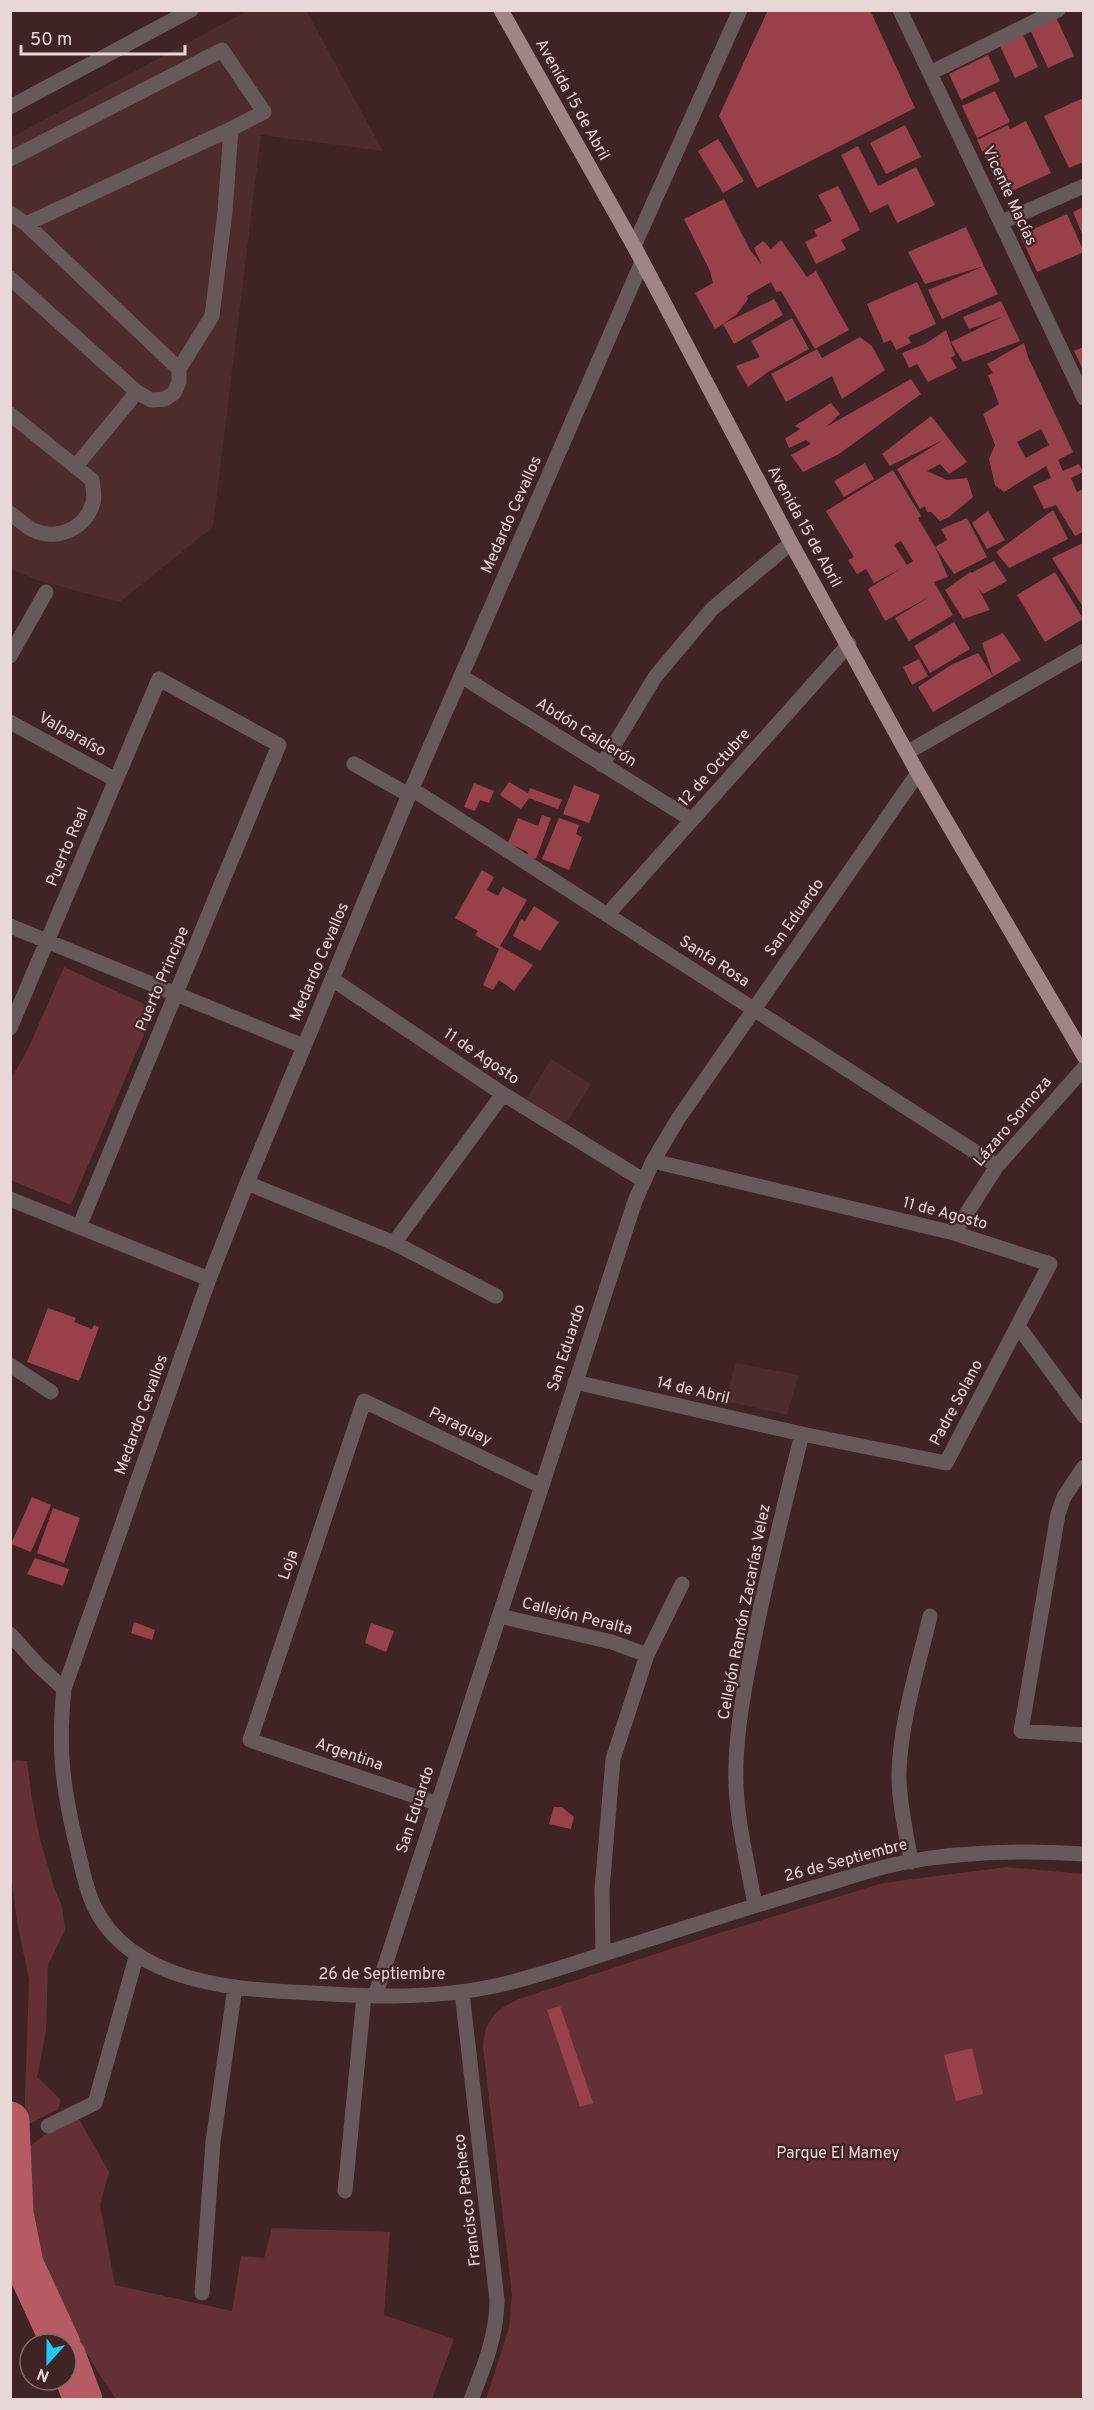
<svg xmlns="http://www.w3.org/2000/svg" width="1094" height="2410" viewBox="0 0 1094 2410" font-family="Overpass,sans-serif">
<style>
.built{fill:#4e2b2d}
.green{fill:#643035}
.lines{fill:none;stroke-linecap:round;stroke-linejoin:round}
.river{stroke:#b65b64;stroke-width:39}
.building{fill:#99414b;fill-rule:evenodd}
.minor{stroke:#675959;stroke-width:15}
.major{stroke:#a18485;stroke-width:15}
.labels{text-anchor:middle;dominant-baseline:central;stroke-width:4.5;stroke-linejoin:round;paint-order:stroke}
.street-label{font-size:16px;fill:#e9d6d7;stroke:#3f2325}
.park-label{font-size:16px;fill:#f0d6d7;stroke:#3f2325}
</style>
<rect width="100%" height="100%" fill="#3f2325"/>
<!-- built -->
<path class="built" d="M306,10l77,141 -122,-16 -48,392 -93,75 -81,-21 -28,-12 -1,-431 237,-127z
M551,1059l40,25 -25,39 -40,-24z
M736,1363l63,12 -12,40 -62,-14z"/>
<!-- green -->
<path class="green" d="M64,967l91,42 -84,196 -61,-25 1,-101 17,-30z
M11,1760l16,1 5,39 8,39 14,48 8,19 3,24 -17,35 -2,67 -9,45 24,23 -3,9 -34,18 5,-148 -12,-57 -6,-48z
M1007,1867l76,7v525h-597l23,-71 3,-33 -29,-248c1,-26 13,-38 36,-48l194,-64 170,-52z
M75,2112l34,60 -9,33 15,80 117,26 9,-55 23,2 8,-30 118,4 -6,83 70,24 -22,60h-316c-33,-47 -73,-118 -83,-175 -4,-24 -5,-50 -8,-74z"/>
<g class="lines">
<!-- river -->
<path class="river" d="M10,2121l4,92 10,51 37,80
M66,2355l17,45"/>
</g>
<!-- building -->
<path class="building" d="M768,10h102l45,98 -158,80 -38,-72z
M1054,13l20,43 -26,12 -20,-43z
M1023,35l15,32 -23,11 -15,-32z
M988,55l12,26 -39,19 -12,-26z
M995,91l15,31 -33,16 -15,-32z
M1083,98v64l-14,6 -25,-52z
M1026,121l25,52 -48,22 -26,-55 31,-15 2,4z
M905,125l16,32 -35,17 -16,-31z
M718,139l26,42 -21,12 -25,-42z
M858,146l20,40 38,-19 19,38 -38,18 -9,-19 -18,9 -29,-58z
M838,186l22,44 -19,10 5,9 -30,15 -11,-22 12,-6 -3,-6 18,-9 -14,-26z
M724,199l26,51 12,15 -8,-17 9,-7 8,8 10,-9 26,37 9,-6 33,59 -34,19 -34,-58 -5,1 -5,-10 -24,14 1,3 -11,15 -14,10 51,-25 9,16 -49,29 -11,-20 -8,5 -20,-36 18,-10 -3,-12 -26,-52z
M1083,207v29l-10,-24z
M1067,214l17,38 -47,20 -17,-37z
M966,227l18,39 -59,18 -17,-32z
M984,266l14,28 -56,25 -14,-29z
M917,282l19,42 -28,13 3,6 -15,7 -5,-10 -7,3 -17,-39z
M1001,301l19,40 -57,21 -12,-20 53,-26 -35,13 -6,-12z
M792,318l17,31 -41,23 -20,15 -12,-21 24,-9 -9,-16z
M946,330l9,25 -4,3 6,10 -29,14 -11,-18 -8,4 -7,-15 23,-9z
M860,337l12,9 13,24 -43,29 -10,-23 -46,26 -15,-28 46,-25 5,9z
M1024,343l4,14 45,95 -15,8 5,11 16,-7 4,8 -12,6 6,14 6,-3v43l-8,4 -19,-31 -12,4 -11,-23 18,-8 -5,-12 -42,26 -9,-7 -6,-26 6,-14 -12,-31 16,-10 -11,-29 5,-2 -6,-9zM1041,429l8,16 -23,13 -9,-16z
M1083,347v23l-9,-19z
M911,379l10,15 -82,60 -36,18 -12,-17 20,-11 -5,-4 -17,8 -4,-9 15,-10 -5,-3 36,-23 9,11 -14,13z
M931,416l36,46 -18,12 -9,-10 -13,7 20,9 20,-2 6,19 -24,20 -9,4 -9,-9h-4l-2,-6 -5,3 -23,-40 46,-29 -53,26 -8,-12z
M865,463l9,16 -30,18 -10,-16z
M893,470l28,46 -3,2 17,29 13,30 -14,5 19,33 -44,26 -14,-23 34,-21 -44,24 -17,-32 34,-21 -28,15 -8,-14 -9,5 -9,-14 6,-3 -28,-46zM901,541l12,20 -6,4 -13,-20z
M1053,510l15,29 -59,29 -13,-16z
M988,511l17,29 -18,9 -15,-26z
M967,518l20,39 -33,17 -19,-27 12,-7 -6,-11z
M1083,543v64l-31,-49z
M994,561l13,20 -24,13 -5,-6 12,22 -27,9 -18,-29 25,-18 1,1z
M1055,572l28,47 -38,23 -28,-47z
M954,622l16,27 -40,24 -16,-27z
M1003,633l18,27 -88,52 -15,-25 33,-22 27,-12 15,23 -11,-33z
M919,659l9,17 -16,9 -9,-18z
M509,782l19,11 2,-5 32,12 -4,9 -29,-11 -8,11 -21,-14z
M474,783l20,8 -5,12 -9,-3 -5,11 -11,-4z
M574,785l26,10 -11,28 -26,-9z
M542,815l9,3 -15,41 -9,-3 1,-4 -20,-9 10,-25 20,8z
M559,818l20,7 -3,9 6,3 -13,33 -27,-11z
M482,870l12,7 -7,13 11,6 5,-9 24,13 -27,46 33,19 -19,26 -15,-11 -6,10 -10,-5 16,-36 -24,-14 3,-4 -23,-13z
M534,906l25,16 -19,29 -27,-15 8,-17 4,2z
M48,1308l28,10 -2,4 18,7 2,-4 5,2 -20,54 -52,-19z
M32,1497l19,8 -20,47 -20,-8z
M53,1508l27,10 -16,45 -27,-10z
M35,1558l34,11 -6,17 -36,-12z
M134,1622l21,8 -3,10 -21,-7z
M371,1623l23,8 -8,21 -21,-9z
M554,1807h8l12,10 -3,12 -22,-5z
M560,2006l33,97 -13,4 -33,-97z
M972,2048l11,46 -27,7 -12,-46z"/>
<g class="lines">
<!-- minor -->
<path class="minor" d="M900,10l184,388
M930,73l128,-63
M10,107l181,-97
M10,159l212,-109 42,62 -33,17 -6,83 -13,104 -33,53v13l-5,11 -9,6 -14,1 -14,-8 -127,-114
M10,213l16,11 205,-95
M1002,222l82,-36
M26,224l153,145
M634,246l106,-236
M10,414l82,66c1,7 3,17 1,23 -8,26 -36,38 -60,27 -8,-4 -15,-11 -23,-17
M76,466l61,-74
M10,656l36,-64
M461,676l231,144
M10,722l106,58
M908,752l176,-101
M354,764l55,31
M602,765l53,-88 57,-68 79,-66
M412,789l585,377
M607,915l242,-271
M10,926l293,120
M332,979l171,115 140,86
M10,1028l149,-349 120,66 -200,482
M247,1183l147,60 102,53
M10,1199l199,80
M954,1233l43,-67 87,-98
M394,1243l109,-149
M1018,1326l66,90
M10,1365l41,27
M575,1382l227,52 144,29 104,-199 -96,-31 -301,-72
M1084,1467l-20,30 -6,17 -37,217 63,4
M499,1616l113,26 35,13
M10,1634l27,30 27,25c-6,57 -2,94 11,150 6,22 9,46 19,67 37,78 144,84 218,87 62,4 122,6 183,-7 45,-10 89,-26 133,-40 63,-20 125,-40 188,-59 28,-8 56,-18 85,-24 61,-12 121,-13 183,-9
M64,1689l145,-410 38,-96 162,-388 233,-533
M438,1804l-188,-64 114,-339 177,85
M911,1862c-5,-29 -12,-59 -12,-87 1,-54 19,-107 31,-159
M755,1905c-8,-45 -21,-93 -19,-140 1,-42 10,-85 18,-126 14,-69 31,-137 48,-205
M603,1954l-1,-64 11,-131 34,-104 35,-71
M462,1992l35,308c0,35 -13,67 -26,100
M375,1996l260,-795 18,-40 25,-42 240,-346
M48,2126l47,-23 42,-149
M345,2191l19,-195
M202,2293l11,-151 22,-155"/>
<!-- major -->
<path class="major" d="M501,10l133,236 157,297 127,230 166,283"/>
</g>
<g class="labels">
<!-- street labels -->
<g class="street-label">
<text transform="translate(572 100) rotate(61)">Avenida 15 de Abril</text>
<text transform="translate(1009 196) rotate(65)">Vicente Macías</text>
<text transform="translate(512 515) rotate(-66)">Medardo Cevallos</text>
<text transform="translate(804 527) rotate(61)">Avenida 15 de Abril</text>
<text transform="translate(586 733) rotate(32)">Abdón Calderón</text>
<text transform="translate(72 735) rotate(29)">Valparaíso</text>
<text transform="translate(715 768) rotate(-48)">12 de Octubre</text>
<text transform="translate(68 847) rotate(-67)">Puerto Real</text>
<text transform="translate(795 918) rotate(-55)">San Eduardo</text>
<text transform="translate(320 962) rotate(-67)">Medardo Cevallos</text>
<text transform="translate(714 962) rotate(33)">Santa Rosa</text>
<text transform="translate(163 979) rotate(-67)">Puerto Principe</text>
<text transform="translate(481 1057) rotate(34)">11 de Agosto</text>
<text transform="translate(1013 1122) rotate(-50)">Lázaro Sornoza</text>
<text transform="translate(945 1214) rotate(15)">11 de Agosto</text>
<text transform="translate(567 1348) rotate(-72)">San Eduardo</text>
<text transform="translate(693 1391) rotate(13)">14 de Abril</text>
<text transform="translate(957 1403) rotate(-62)">Padre Solano</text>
<text transform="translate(142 1415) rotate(-70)">Medardo Cevallos</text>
<text transform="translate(460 1427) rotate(26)">Paraguay</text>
<text transform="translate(289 1565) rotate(-71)">Loja</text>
<text transform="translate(745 1612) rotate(-79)">Cellejón Ramón Zacarías Velez</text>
<text transform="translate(577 1617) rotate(14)">Callejón Peralta</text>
<text transform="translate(349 1755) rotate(19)">Argentina</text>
<text transform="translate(416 1810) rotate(-72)">San Eduardo</text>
<text transform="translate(846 1861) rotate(-15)">26 de Septiembre</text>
<text x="382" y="1975">26 de Septiembre</text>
<text transform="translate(468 2200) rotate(-97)">Francisco Pacheco</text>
</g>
<!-- park labels -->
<g class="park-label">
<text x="838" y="2154">Parque El Mamey</text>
</g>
</g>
<!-- border -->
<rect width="1094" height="2410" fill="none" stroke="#e9d6d7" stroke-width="24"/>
<!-- north arrow -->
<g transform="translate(48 2362) rotate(201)"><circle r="28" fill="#3f2325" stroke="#836b6c" stroke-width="1.5"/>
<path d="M0-4.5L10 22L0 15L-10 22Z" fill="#1dc9fd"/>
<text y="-9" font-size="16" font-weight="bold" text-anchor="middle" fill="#e9d6d7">N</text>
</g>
<!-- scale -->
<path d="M21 45v9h164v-9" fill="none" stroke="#e9d6d7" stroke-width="3"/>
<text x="30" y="45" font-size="18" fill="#e9d6d7" stroke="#3f2325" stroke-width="4.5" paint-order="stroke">50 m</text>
</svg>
